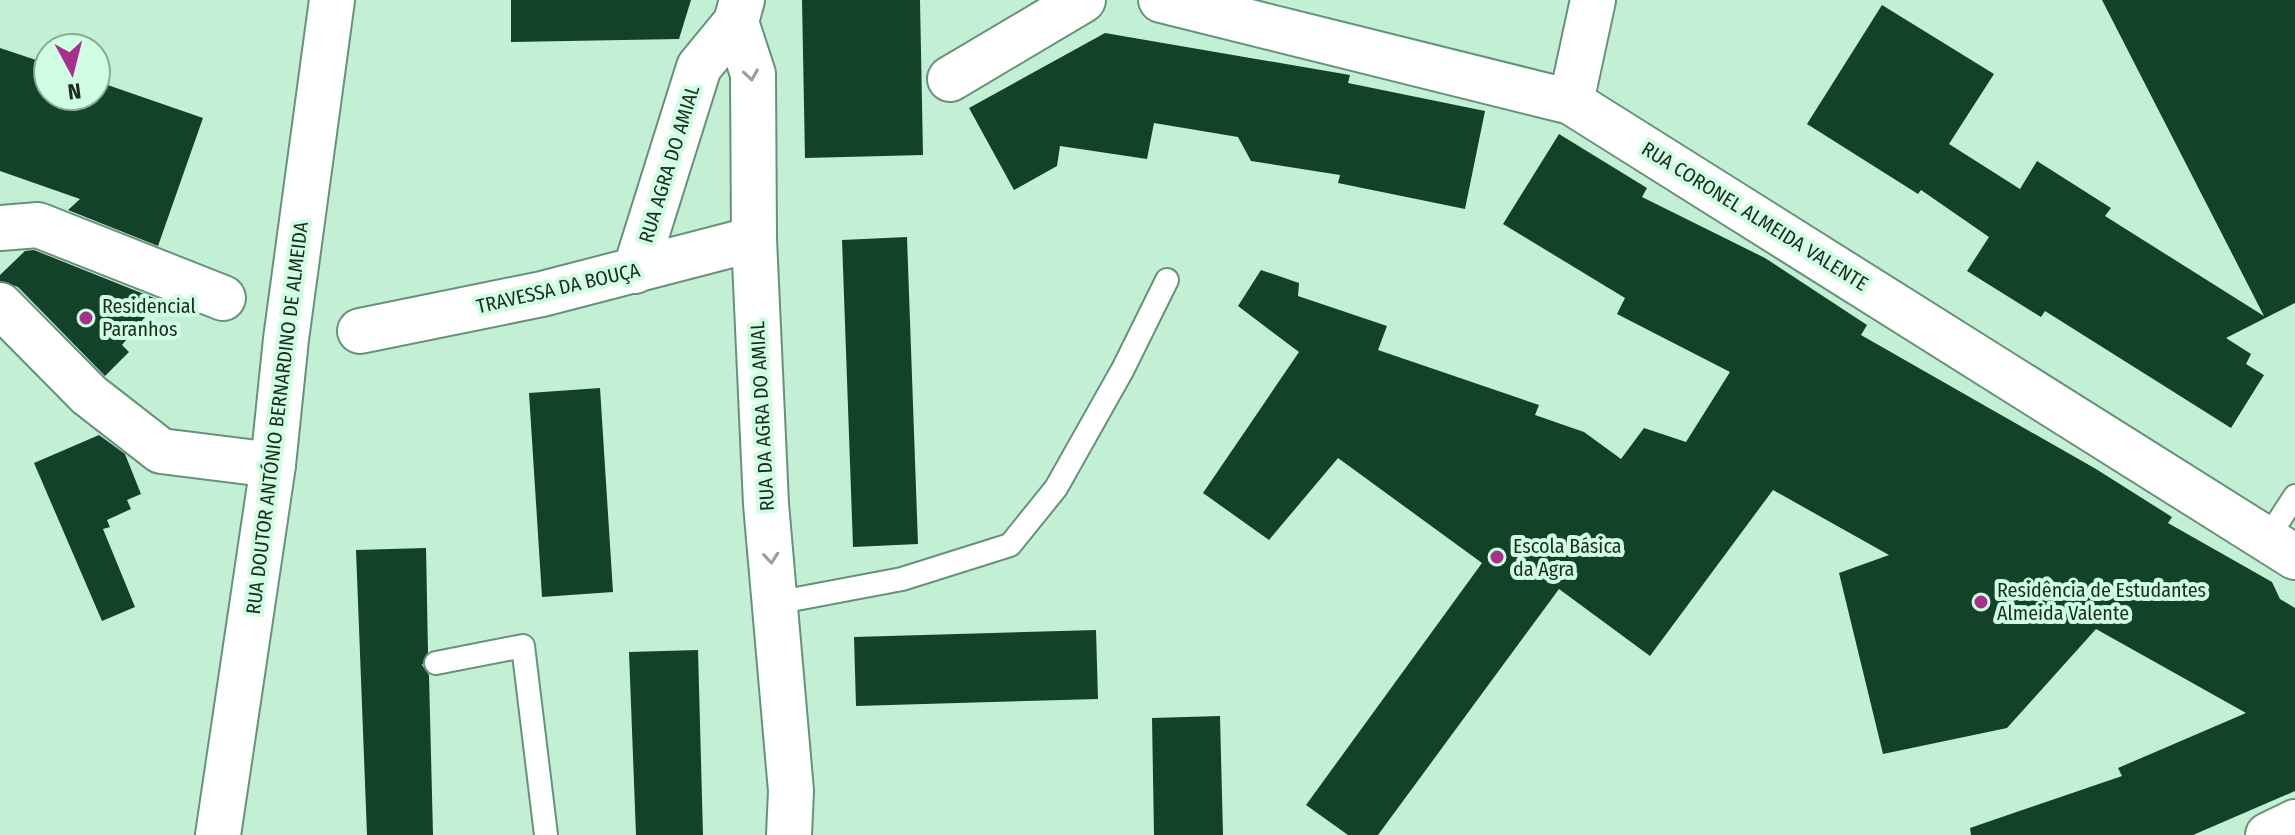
<svg xmlns="http://www.w3.org/2000/svg" width="2295" height="835" viewBox="0 0 2295 835" font-family="'Fira Sans Condensed',sans-serif">
<style>
.building{fill:#13422b}
.lines{fill:none;stroke-linecap:round;stroke-linejoin:round}
.lane-casing{stroke:#679279;stroke-width:26}
.street-casing{stroke:#679279;stroke-width:48}
.secondary-casing{stroke:#679279;stroke-width:48}
.lane{stroke:#fff;stroke-width:22}
.street{stroke:#fff;stroke-width:44}
.secondary{stroke:#fff;stroke-width:44}
.oneway{stroke:#98a09c}
.poi-dot{fill:#a5318a;stroke:#d0fee2;stroke-width:3}
.labels{text-anchor:middle;dominant-baseline:central;stroke-width:8;stroke-linejoin:round;paint-order:stroke}
.street-label{font-size:20px;fill:#1a2c22;stroke:#d0fee2}
.poi-label{font-size:20px;fill:#1a2c22;stroke:#d0fee2;text-anchor:start}
</style>
<rect width="100%" height="100%" fill="#c3f0d5"/>
<!-- building -->
<path class="building" d="M511,0h180l-12,39 -168,3z
M802,0h118l3,155 -118,3z
M2102,0h193v303l-69,35 25,16 -5,10 18,11 -33,53 -186,-117 -4,6 -74,-46 22,-34 -68,-47 -3,4 -111,-70 75,-119 112,69 -45,70 71,45 17,-28 74,47 -6,8 159,100z
M1105,33l245,42 -2,8 137,28 -20,98 -127,-26 2,-8 -89,-14 -13,-24 -84,-14 -7,36 -87,-13 -3,20 -43,24 -45,-82z
M0,48l48,16v32h48v-15l107,37 -45,128 -90,-36 12,-11 -80,-28z
M1559,134l88,54 -5,9 123,61 102,67 -6,10 235,134 76,48 -4,6 104,59 8,17 15,9v183l-102,44h-222l-1,-7 152,-52 -4,-8 128,-55 -150,-84 -89,99 -124,26 -44,-181 50,-18 -116,-65 -123,166 -91,-67 -181,246h-30l-42,-30 176,-242 -144,-105 -69,82 -66,-47 96,-141 -61,-46 23,-36 38,13 -1,13 89,30 -9,24 161,55 -4,10 49,17 37,27 23,-31 42,14 44,-70 -113,-58 8,-16 -122,-74z
M907,237l11,307 -65,3 -11,-307z
M34,250l125,50 -37,45 7,7 -24,24 -87,-89 -18,-6v-6l25,-24z
M600,388l13,204 -71,5 -13,-204z
M99,435l26,19 16,40 -14,6 4,9 -24,11 3,7 -7,2 32,78 -33,14 -68,-158z
M426,548l2,104 -6,13 7,10 4,160h-66l-11,-285z
M1096,630l2,69 -242,7 -2,-69z
M698,650l5,185h-67l-7,-183z
M1220,716l3,119h-69l-2,-117z"/>
<g class="lines">
<defs>
<path id="lane" d="M2267,539l28,-43
M775,603l127,-24 108,-34 46,-57 67,-119 44,-89
M436,663l87,-17 23,189"/>
<path id="street" d="M742,0l-6,22 17,52 1,165 12,265 25,287 -2,44
M1161,0l410,102 724,455
M950,79l133,-79
M1571,102l22,-102
M0,228l38,-3 185,73
M635,271l64,-204 37,-45
M0,305l89,90 72,56 112,14
M360,331l182,-37 212,-55"/>
<path id="secondary" d="M218,835l55,-370 13,-126 46,-339
M2268,835l27,-13"/>
</defs>
<!-- lane casing -->
<use href="#lane" class="lane-casing"/>
<!-- street casing -->
<use href="#street" class="street-casing"/>
<!-- secondary casing -->
<use href="#secondary" class="secondary-casing"/>
<!-- lane -->
<use href="#lane" class="lane"/>
<!-- street -->
<use href="#street" class="street"/>
<!-- secondary -->
<use href="#secondary" class="secondary"/>
</g>
<!-- one-way arrows -->
<defs><path id="oneway-chevron" d="M-2-3.5L2.5 0L-2 3.5" fill="none" stroke-width="1.6" stroke-linecap="round" stroke-linejoin="round" transform="scale(2)"/></defs>
<g class="oneway">
<use href="#oneway-chevron" transform="translate(751 75) rotate(81)"/>
<use href="#oneway-chevron" transform="translate(771 558) rotate(85)"/>
</g>
<!-- markers -->
<g class="poi-dot">
<circle cx="86" cy="318" r="8"/>
<circle cx="1497" cy="557" r="8"/>
<circle cx="1981" cy="602" r="8"/>
</g>
<g class="labels">
<!-- street labels -->
<g class="street-label">
<text transform="translate(669 164) rotate(-73)">RUA AGRA DO AMIAL</text>
<text transform="translate(1755 216) rotate(32)">RUA CORONEL ALMEIDA VALENTE</text>
<text transform="translate(558 288) rotate(-13)">TRAVESSA DA BOUÇA</text>
<text transform="translate(762 416) rotate(-93)">RUA DA AGRA DO AMIAL</text>
<text transform="translate(277 418) rotate(-83)">RUA DOUTOR ANTÓNIO BERNARDINO DE ALMEIDA</text>
</g>
<!-- poi labels -->
<g class="poi-label">
<text x="102" y="306">Residencial<tspan x="102" dy="23">Paranhos</tspan></text>
<text x="1513" y="546">Escola Básica<tspan x="1513" dy="23">da Agra</tspan></text>
<text x="1997" y="590">Residência de Estudantes<tspan x="1997" dy="23">Almeida Valente</tspan></text>
</g>
</g>
<!-- north arrow -->
<g transform="translate(72 72) rotate(173)"><circle r="38" fill="#d0fee2" stroke="#87aa95" stroke-width="2"/>
<path d="M0-6L14 30L0 20L-14 30Z" fill="#a5318a"/>
<text y="-12" font-size="22" font-weight="bold" text-anchor="middle" fill="#1a2c22">N</text>
</g>
</svg>
